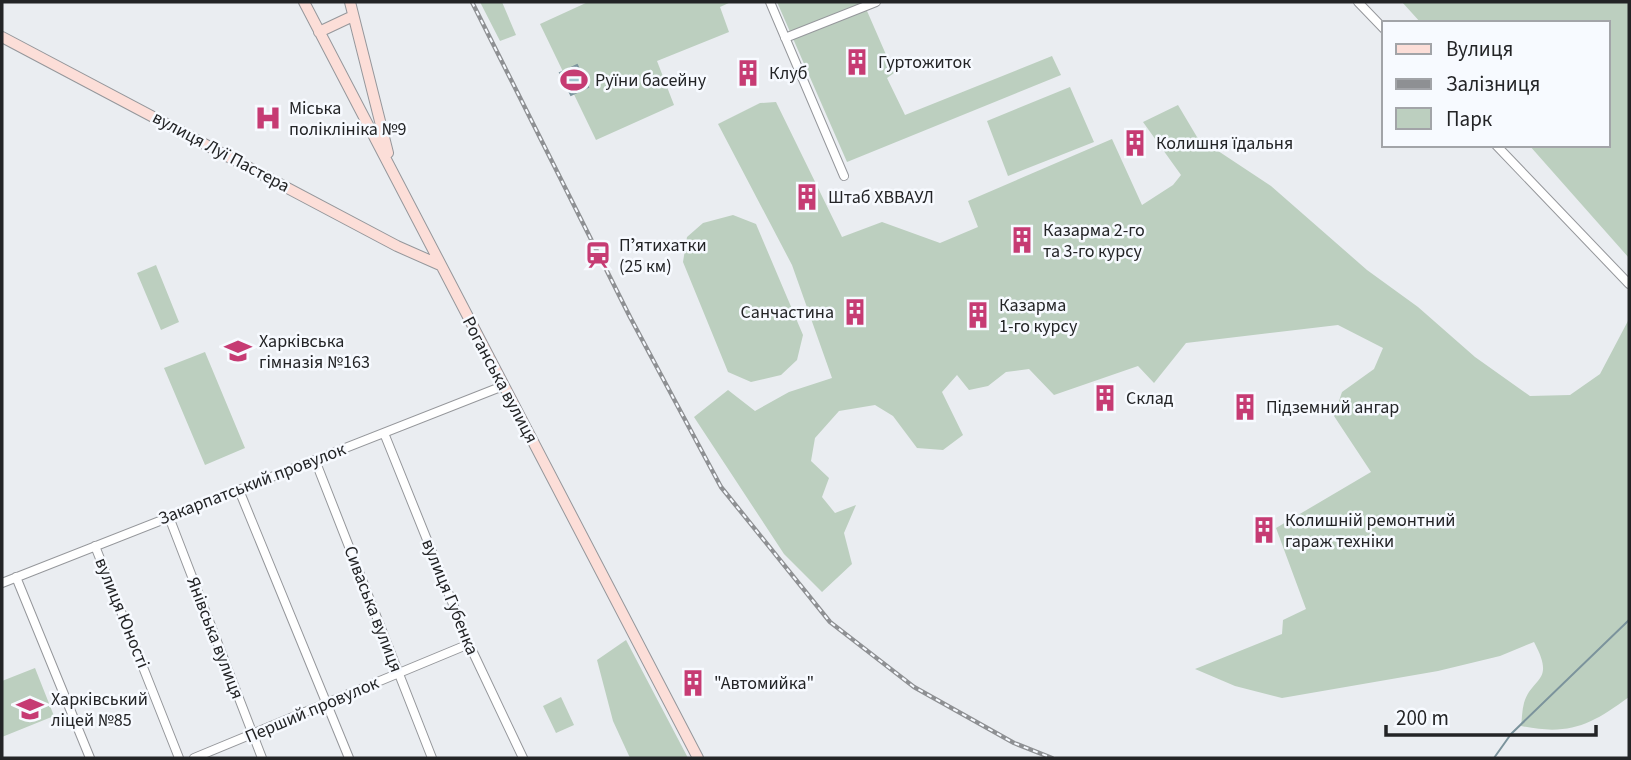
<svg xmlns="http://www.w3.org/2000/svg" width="1631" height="760" viewBox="0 0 1631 760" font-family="'Source Sans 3',sans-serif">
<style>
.green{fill:#bccfbf}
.water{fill:#a1c3cf;stroke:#7b939c;stroke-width:2}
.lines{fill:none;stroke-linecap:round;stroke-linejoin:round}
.stream{stroke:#7b939c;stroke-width:2}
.street-casing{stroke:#95979b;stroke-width:10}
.secondary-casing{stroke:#95979b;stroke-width:12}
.street{stroke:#fff;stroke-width:8}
.secondary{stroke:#fcded8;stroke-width:10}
.rail-casing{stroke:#8e9093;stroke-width:4.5}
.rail{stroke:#f7faff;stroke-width:2;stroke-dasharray:5;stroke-linecap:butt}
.labels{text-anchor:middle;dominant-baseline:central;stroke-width:5;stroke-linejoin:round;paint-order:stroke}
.poi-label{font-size:18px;fill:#232426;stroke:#f7faff;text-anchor:start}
.street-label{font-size:18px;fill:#232426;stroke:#f7faff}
</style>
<rect width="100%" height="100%" fill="#eaedf1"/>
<!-- green -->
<path class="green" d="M480,2h22l14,33 -16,6z
M588,2h143l-11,5 9,25 -72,29 17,44 -78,35 -56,-116z
M777,2h91l-4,2 30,69 -7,5 18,37 147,-59 9,19 -214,87z
M1402,2h227v256l-100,-113h79v-122h-187z
M1070,87l24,55 -86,34 -21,-55z
M776,102l66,135 40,-15 58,21 38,-16 -10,-26 144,-62 30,66 31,-20 8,-10 -38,-53 35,-17 19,32 74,49 96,84 51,37 57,50 55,39 40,-1 30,-21 29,-55v378c-38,28 -60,39 -108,29 1,-7 1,-16 3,-23 8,-27 32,-20 10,-61l-34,14 -62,15 -156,27 -47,-12 -40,-17 87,-35 1,-14 23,-11 -30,-81 95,-56 -37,-56 8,-24 32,-23 9,-21 -45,-23 -152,18 -32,40 -16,-17 -84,29 -25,-26 -23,3 -18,14 -19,4 -12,-15 -15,17 21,43 -20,15 -26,-2 -24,-32 -18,-11 -36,6 -24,27 -4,23 18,17 -7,19 13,16 21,-8 -12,28 8,31 -30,28 -38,-38 -90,-137 34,-27 27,21 34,-19 43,-14 -40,-113 -74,-141 42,-21z
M733,215l23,9 47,111 -6,25 -16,15 -30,7 -23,-10 -45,-110 4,-25 16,-14z
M156,265l23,57 -18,8 -24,-57z
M205,352l40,96 -40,17 -41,-97z
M626,640l62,118h-58l-17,-37 -16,-61z
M35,668l19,48 -52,21v-56z
M561,697l13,28 -18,8 -13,-27z"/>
<!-- water -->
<path class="water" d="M577,65l11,22 -17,8 -11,-22z"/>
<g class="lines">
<!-- stream -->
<path class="stream" d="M1494,758l17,-24 118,-114"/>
<defs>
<path id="street" d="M770,2l74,174
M1358,2l26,27
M785,38l91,-36
M1496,145l133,139
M384,433l85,211 54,114
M315,460l117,298
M239,490l110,268
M169,517l93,241
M95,546l84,212
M16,577l74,181
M2,583l501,-197
M194,758l275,-114"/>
<path id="secondary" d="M304,2l394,756
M350,2l38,151
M319,32l34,-16
M2,37l395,209 43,19"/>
</defs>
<!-- street casing -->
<use href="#street" class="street-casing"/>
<!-- secondary casing -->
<use href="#secondary" class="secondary-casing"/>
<!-- street -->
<use href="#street" class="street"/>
<!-- secondary -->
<use href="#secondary" class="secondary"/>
<defs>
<path id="rail" d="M472,2l158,315 91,170 109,135 84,65 100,56 38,15"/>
</defs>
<!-- rail casing -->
<use href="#rail" class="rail-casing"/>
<!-- rail -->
<use href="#rail" class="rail"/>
</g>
<!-- icons -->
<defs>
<symbol id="building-bare" viewBox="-9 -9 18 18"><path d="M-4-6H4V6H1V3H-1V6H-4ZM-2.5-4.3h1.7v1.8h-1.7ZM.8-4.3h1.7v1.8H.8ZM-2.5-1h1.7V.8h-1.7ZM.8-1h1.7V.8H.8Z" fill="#c63b73" stroke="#f7faff" stroke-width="2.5" paint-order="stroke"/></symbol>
<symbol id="stadium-bare" viewBox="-9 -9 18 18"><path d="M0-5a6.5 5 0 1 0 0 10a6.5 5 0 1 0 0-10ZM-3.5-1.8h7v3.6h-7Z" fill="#c63b73" stroke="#f7faff" stroke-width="2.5" paint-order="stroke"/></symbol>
<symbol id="hospital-bare" viewBox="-9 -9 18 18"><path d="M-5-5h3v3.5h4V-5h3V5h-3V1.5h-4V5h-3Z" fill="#c63b73" stroke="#f7faff" stroke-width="2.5" paint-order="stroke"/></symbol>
<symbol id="station-bare" viewBox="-9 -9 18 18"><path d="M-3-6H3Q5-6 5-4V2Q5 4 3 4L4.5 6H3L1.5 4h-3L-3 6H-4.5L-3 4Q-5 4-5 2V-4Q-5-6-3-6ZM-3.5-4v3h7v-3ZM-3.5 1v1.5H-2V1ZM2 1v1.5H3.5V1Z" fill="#c63b73" stroke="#f7faff" stroke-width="2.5" paint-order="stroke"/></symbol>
<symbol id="school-bare" viewBox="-9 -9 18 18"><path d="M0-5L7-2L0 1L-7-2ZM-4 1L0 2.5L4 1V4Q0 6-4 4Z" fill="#c63b73" stroke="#f7faff" stroke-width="2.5" paint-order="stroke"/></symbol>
</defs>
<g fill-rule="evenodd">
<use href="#building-bare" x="838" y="43" width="38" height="38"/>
<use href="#building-bare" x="729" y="54" width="38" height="38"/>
<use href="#stadium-bare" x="555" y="61" width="38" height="38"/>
<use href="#hospital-bare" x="249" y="99" width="38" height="38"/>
<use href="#building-bare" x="1116" y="124" width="38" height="38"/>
<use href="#building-bare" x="788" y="178" width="38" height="38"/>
<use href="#building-bare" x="1003" y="221" width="38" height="38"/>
<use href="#station-bare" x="579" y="236" width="38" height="38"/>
<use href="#building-bare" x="836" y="293" width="38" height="38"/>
<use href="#building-bare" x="959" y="296" width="38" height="38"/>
<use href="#school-bare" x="219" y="332" width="38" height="38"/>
<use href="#building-bare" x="1086" y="379" width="38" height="38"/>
<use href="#building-bare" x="1226" y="388" width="38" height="38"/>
<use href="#building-bare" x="1245" y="511" width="38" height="38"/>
<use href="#building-bare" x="674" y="664" width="38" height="38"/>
<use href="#school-bare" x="11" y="690" width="38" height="38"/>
</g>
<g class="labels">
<!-- poi labels -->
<g class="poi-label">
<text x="878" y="62">Гуртожиток</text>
<text x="769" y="73">Клуб</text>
<text x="595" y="80">Руїни басейну</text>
<text x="289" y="108">Міська<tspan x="289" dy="21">поліклініка №9</tspan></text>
<text x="1156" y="143">Колишня їдальня</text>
<text x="828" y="197">Штаб ХВВАУЛ</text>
<text x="1043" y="230">Казарма 2-го<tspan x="1043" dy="21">та 3-го курсу</tspan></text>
<text x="619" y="245">Пʼятихатки<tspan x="619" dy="21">(25 км)</tspan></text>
<text x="999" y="305">Казарма<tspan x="999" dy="21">1-го курсу</tspan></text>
<text x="834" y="312" text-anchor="end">Санчастина</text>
<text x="259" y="341">Харківська<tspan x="259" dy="21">гімназія №163</tspan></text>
<text x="1126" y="398">Склад</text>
<text x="1266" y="407">Підземний ангар</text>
<text x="1285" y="520">Колишній ремонтний<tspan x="1285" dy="21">гараж техніки</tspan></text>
<text x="714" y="683">"Автомийка"</text>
<text x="51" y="699">Харківський<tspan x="51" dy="21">ліцей №85</tspan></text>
</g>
<!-- street labels -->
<g class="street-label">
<text transform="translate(221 152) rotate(28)">вулиця Луї Пастера</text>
<text transform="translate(500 380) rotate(62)">Роганська вулиця</text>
<text transform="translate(252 484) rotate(-21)">Закарпатський провулок</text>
<text transform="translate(450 597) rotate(68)">вулиця Губенка</text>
<text transform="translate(373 609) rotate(69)">Сиваська вулиця</text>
<text transform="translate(122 613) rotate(68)">вулиця Юності</text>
<text transform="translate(215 638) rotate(69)">Янівська вулиця</text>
<text transform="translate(312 710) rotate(-23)">Перший провулок</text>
</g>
</g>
<!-- border -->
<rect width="1631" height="760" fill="none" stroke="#232426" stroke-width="7"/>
<!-- legend -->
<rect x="1382" y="21" width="228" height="126" fill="#f7faff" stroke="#a2a4a8" stroke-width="2"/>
<rect x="1396" y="44" width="35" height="10" fill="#fcded8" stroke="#a2a4a8" stroke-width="2"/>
<text x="1446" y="56" font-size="21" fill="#232426">Вулиця</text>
<rect x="1396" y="79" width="35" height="10" fill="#8e9093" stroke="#a2a4a8" stroke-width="2"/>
<text x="1446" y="91" font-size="21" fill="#232426">Залізниця</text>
<rect x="1396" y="108" width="35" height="21" fill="#bccfbf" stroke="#a2a4a8" stroke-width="2"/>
<text x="1446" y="126" font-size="21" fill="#232426">Парк</text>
<!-- scale -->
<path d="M1386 725v10h210v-10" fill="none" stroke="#232426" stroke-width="3.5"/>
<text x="1396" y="725" font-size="21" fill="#232426" stroke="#f7faff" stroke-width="5" paint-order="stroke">200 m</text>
</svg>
